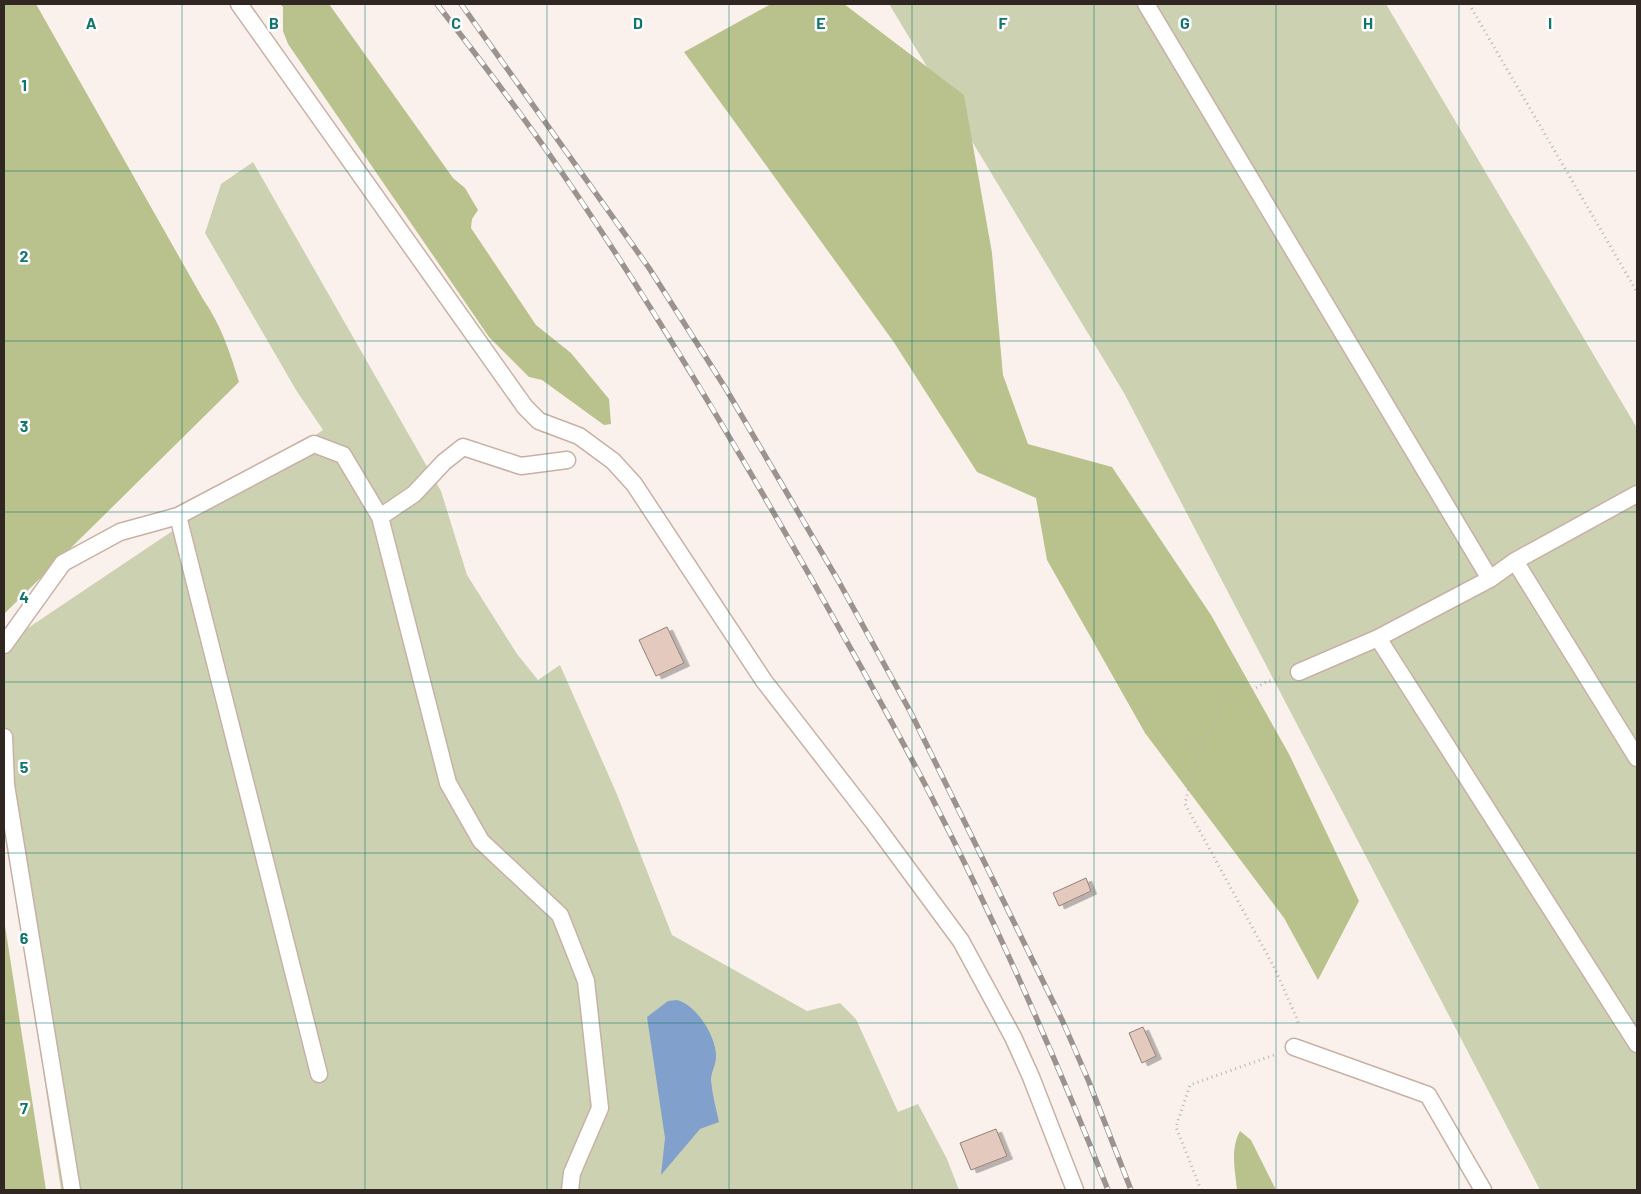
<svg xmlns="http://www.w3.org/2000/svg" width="1641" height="1194" viewBox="0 0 1641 1194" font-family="Barlow,sans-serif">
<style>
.green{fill:#ccd2b1}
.forest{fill:#b9c28c}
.water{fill:#82a0cc}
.building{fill:#e3c9be;stroke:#957e74;filter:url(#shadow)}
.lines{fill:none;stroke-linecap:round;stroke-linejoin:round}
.service-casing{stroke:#c9b0a5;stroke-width:19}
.path{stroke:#bdb3af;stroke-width:3;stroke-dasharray:1 4;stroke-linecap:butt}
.service{stroke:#fff;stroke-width:16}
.rail-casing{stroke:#9c928e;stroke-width:5.5}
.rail{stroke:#fff;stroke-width:4;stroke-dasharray:11;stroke-linecap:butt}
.grid{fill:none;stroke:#0f766e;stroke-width:1;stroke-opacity:0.55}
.grid-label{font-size:16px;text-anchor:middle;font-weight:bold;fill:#0f766e;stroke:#fff;stroke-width:5;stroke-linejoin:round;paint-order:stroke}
</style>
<defs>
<filter id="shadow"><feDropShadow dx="5.5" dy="3" stdDeviation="0" flood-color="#0004"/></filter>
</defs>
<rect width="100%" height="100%" fill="#fbf1ec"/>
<!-- green -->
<path class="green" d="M889,4h497l251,424v762h-97l-416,-797z
M253,162l188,329 26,84 50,79 21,26 22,-15 56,127 56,143 135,76 33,-8 16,16 42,93 20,-8 29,55 12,31h-898l-57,-381v-165l319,-214 -27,-40 -91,-157 16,-49z"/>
<!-- forest -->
<path class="forest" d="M4,4h32l167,295c18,26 27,53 36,83l-235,232z
M280,4h49l124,174 12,10 13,22 -6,9 -1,9 65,97 35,28 38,46 2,25 -7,1 -62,-45 -13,-3 -40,-40 -201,-293 -5,-13v-24z
M771,4h73l120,91 28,158 11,122 25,69 84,23 99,148 78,139 70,147 -41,79 -34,-62 -139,-185 -98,-173 -11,-62 -59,-26 -84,-131 -209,-289z
M4,919l42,271h-42z
M1240,1131l11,9 25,50h-39c-2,-20 -7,-40 3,-59z"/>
<!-- water -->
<path class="water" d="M677,1000c20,5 40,38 39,57 0,8 -5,15 -5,23 1,14 5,28 8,42l-19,7 -39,46 4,-37 -18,-121 21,-16z"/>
<!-- building -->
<path class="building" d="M667,627l17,36 -28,13 -17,-36z
M1086,878l5,13 -32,15 -6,-13z
M1143,1027l13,29 -14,7 -13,-30z
M996,1129l11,27 -36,14 -11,-27z"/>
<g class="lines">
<defs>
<path id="service" d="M239,4l286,403 14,14 40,15 34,25 21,23 130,197 110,142 87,118 52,96 18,40 44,113
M1146,4l344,575
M567,460l-46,6 -58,-19 -19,15 -30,32 -34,23 68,266 33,58 79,74 26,66 14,127 -28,65 -2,17
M178,516l141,558
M1515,561l122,197
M1378,638l259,406
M4,645l59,-82 57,-31 58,-16 136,-72 29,11 37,62
M1299,672l79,-34 112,-59 25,-18 122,-67
M4,737l2,48 66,405
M1294,1047l134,48 55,95"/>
</defs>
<!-- service casing -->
<use href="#service" class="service-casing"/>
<!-- path -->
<path class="path" d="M1469,4l168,288
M1280,678l-14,4 -45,26 -25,50 -11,46 90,165 23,52v4
M1201,1190l-25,-63 14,-42 84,-30"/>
<!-- service -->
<use href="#service" class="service"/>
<defs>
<path id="rail" d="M437,4c41,53 81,105 119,160 93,135 178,278 259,421 39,70 79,139 116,211 66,128 124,260 177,394
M461,4l188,264 77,121 113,193 72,131 152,309 26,60 42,108"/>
</defs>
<!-- rail casing -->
<use href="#rail" class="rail-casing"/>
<!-- rail -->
<use href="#rail" class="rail"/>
</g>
<!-- grid -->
<path class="grid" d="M182,4v1186M365,4v1186M547,4v1186M729,4v1186M912,4v1186M1094,4v1186M1276,4v1186M1459,4v1186M4,171h1633M4,341h1633M4,512h1633M4,682h1633M4,853h1633M4,1023h1633"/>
<g class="grid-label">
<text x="91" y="29">A</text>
<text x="274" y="29">B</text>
<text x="456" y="29">C</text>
<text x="638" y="29">D</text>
<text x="821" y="29">E</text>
<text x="1003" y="29">F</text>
<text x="1185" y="29">G</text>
<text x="1368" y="29">H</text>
<text x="1550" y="29">I</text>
<text x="24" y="91">1</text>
<text x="24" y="262">2</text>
<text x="24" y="432">3</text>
<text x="24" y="603">4</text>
<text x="24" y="773">5</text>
<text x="24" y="944">6</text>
<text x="24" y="1114">7</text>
</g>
<!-- border -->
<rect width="1641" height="1194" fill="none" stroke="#302622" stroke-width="10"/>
</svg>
